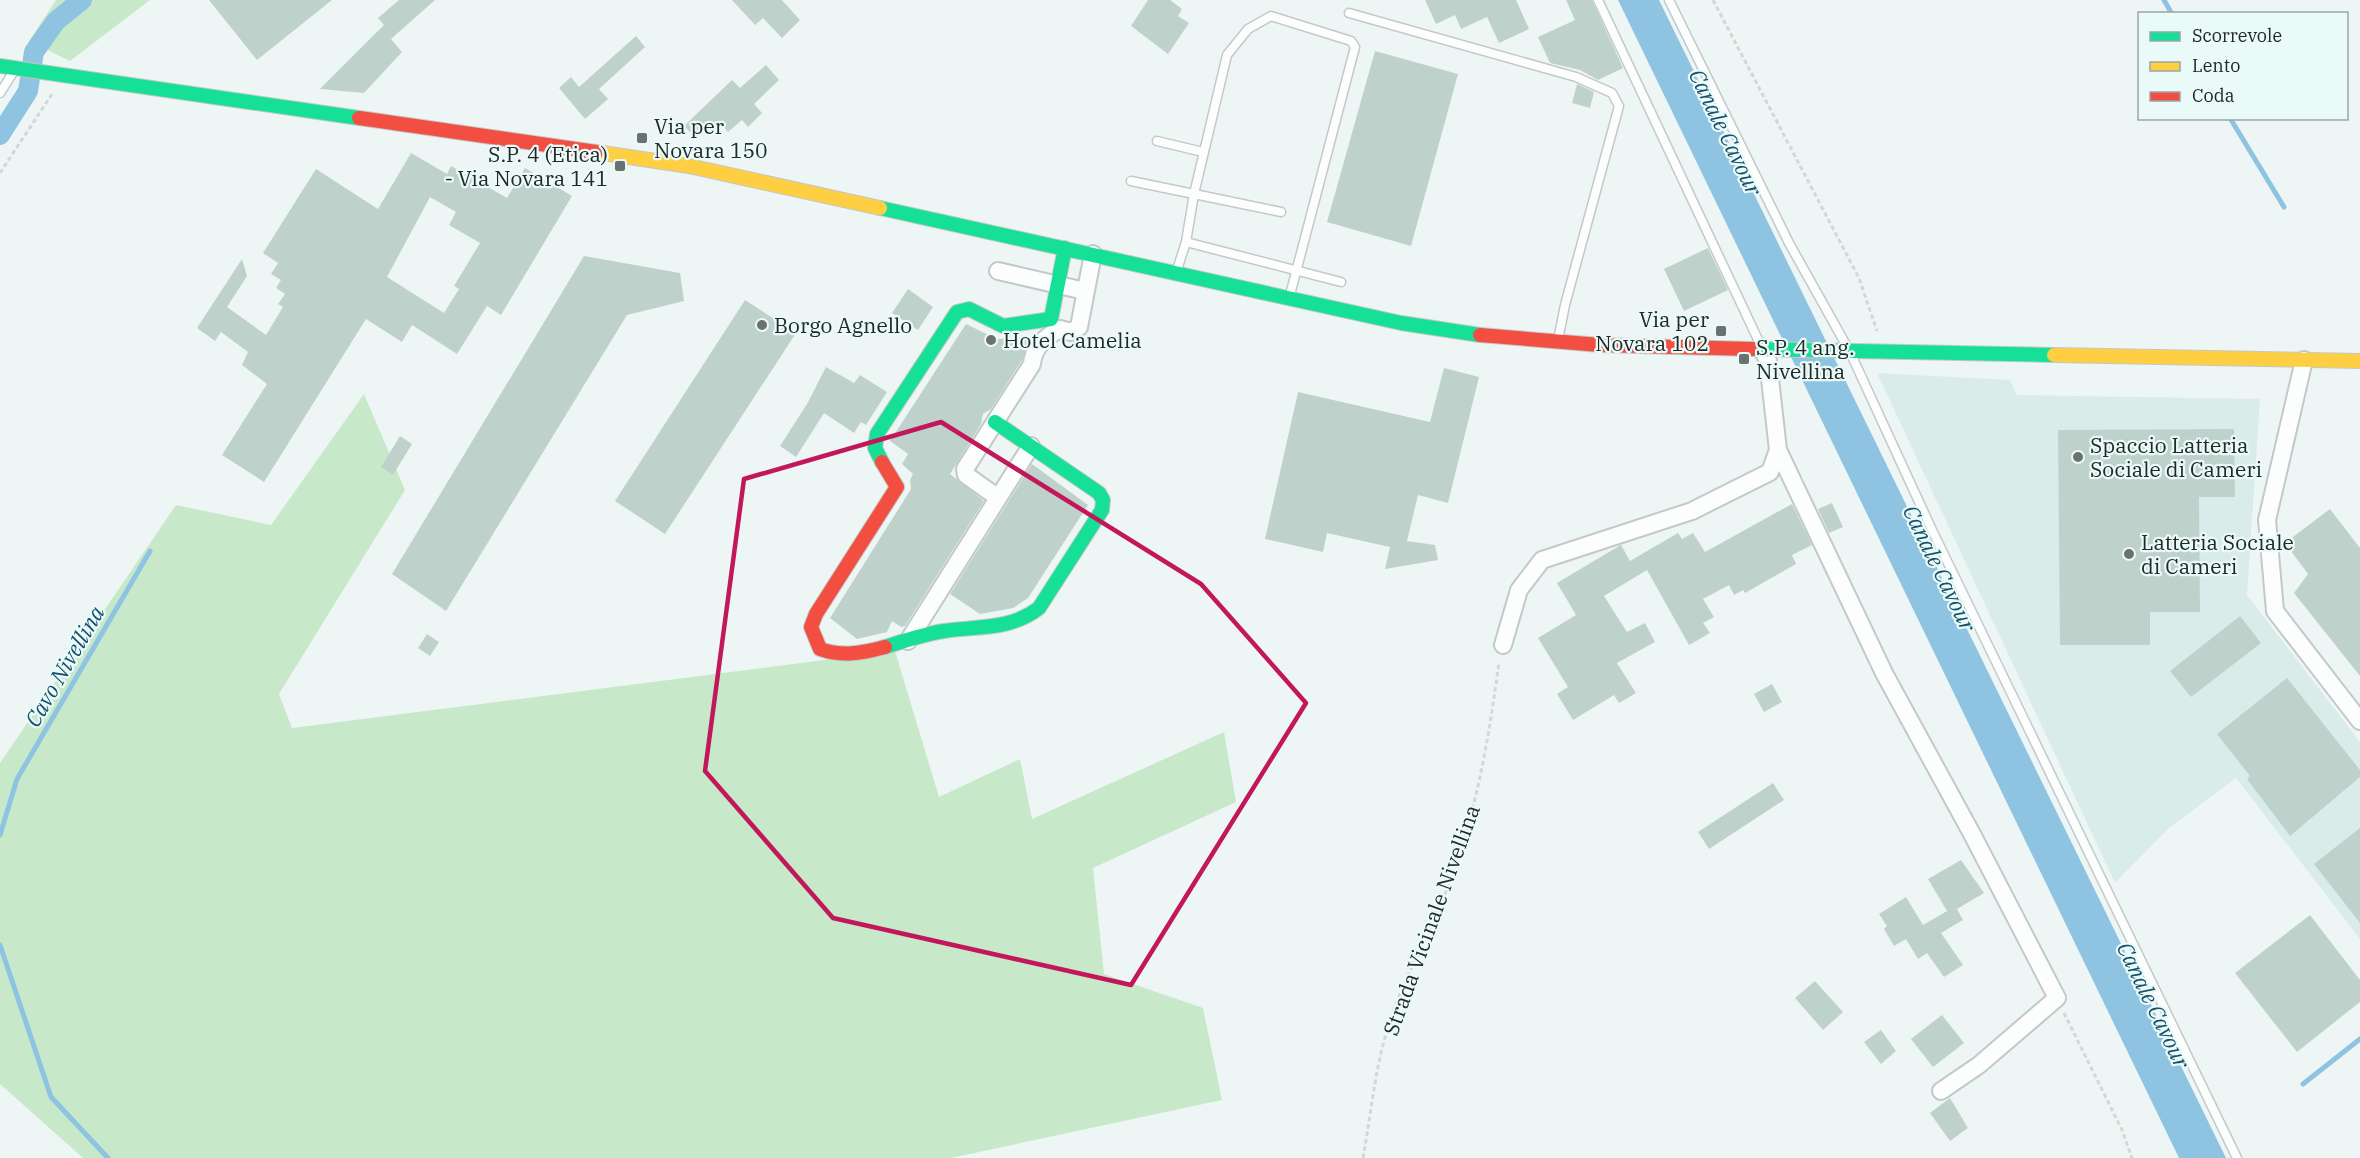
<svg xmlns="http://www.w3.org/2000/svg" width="2360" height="1158" viewBox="0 0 2360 1158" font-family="'IBM Plex Serif',serif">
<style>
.built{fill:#daecea}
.green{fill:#c8e8ca}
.water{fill:#8ec4e1}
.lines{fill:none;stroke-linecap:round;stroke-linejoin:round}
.stream{stroke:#8ec4e1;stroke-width:5}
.canal{stroke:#8ec4e1;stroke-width:20}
.building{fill:#bed2cb;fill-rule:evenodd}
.lane-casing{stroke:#c3c9c8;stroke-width:11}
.street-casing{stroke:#c3c9c8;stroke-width:20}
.fast-casing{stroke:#c3c9c8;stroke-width:16}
.slow-casing{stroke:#c3c9c8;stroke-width:16}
.jam-casing{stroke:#c3c9c8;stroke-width:16}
.path{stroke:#d4d7d6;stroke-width:3;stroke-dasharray:4.5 3;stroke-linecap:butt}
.lane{stroke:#fcfefe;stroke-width:8}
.street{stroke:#fcfefe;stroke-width:16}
.fast{stroke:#16e098;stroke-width:14}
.slow{stroke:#ffcf43;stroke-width:14}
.jam{stroke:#f24e42;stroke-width:14}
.marked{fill:none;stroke:#c2185b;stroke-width:4.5;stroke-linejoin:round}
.poi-dot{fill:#6a7170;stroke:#eafaf8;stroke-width:2}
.labels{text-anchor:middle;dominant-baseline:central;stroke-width:4.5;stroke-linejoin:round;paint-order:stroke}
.poi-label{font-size:21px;fill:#232928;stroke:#eafaf8;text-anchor:start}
.street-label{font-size:21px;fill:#232928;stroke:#eafaf8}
.water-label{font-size:22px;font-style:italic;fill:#144f6b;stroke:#eafaf8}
</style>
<rect width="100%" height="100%" fill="#eef6f5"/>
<!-- built -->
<path class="built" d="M1877,373l133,7 7,15 243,4 -13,196 113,147v197l-124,-161 -68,51 -53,54z"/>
<!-- green -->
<path class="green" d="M56,0h94l-80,61 -41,-20z
M364,394l41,96 -126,204 13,34 603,-77 44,146 81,-38 12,60 192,-87 12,70 -143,66 11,106 99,34 19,92 -271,58h-868l-83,-74v-321l176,-258 95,20z"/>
<!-- water -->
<path class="water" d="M1618,0h41l567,1158h-47z"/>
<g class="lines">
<!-- stream -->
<path class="stream" d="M2164,0l8,14
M2230,118l54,89
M0,835l17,-56 133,-228
M0,945l51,152 57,61
M2303,1084l57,-45"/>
<!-- canal -->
<path class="canal" d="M0,135l28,-44 6,-39 22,-31 26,-21"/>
</g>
<!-- building -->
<path class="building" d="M209,0h123l-75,60z
M399,0h36l-44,39 11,13 -38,41 -44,-4 64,-64 -6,-7z
M732,0h50l18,20 -18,18 -19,-20 -8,7z
M1148,0h22l12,9 -4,7 11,7 -21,31 -37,-28z
M1425,0h91l13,29 -30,14 -12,-26 -26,12 -6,-14 -19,9z
M1566,0h26l31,68 -25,12 -18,-10 -30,-7 -12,-26 37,-17z
M636,36l9,11 -46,42 9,10 -23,20 -26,-31 12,-11 8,10z
M1375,51l83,23 -47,172 -84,-24z
M766,65l13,15 -25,24 8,9 -14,14 -6,-7 -14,12 -6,-7 -9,9 -6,-6 -10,11 -13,-13 48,-46 8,8z
M1577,84l17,8 -4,16 -18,-5z
M411,153l36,21 4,-8 56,32 18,-30 47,28 -71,119 -14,-9 -30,48 -45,-29 -10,17 -36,-23 -102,163 -42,-27 45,-71 -25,-19 6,-13 -27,-20 -6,9 -18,-13 45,-69 5,17 -20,31 39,28 17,-28 -5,-3 7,-10 -9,-6 5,-8 -10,-6 7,-11 -15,-10 53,-84 62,40zM430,197l26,15 -7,13 31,18 -26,43 5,3 -15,24 -57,-36z
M1708,248l20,42 -44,21 -20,-42z
M584,256l96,17 4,28 -57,14 -181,296 -54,-37z
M908,289l25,18 -15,23 -26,-17z
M745,300l51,33 -131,201 -50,-33z
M966,324l31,15 35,-2 -10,23 -31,49 -8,5 -2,10 -31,50 34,27 -79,125 -4,1 -9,-6 -5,11 -30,7 -27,-21 81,-129 -1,-9 3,-6 -11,-10 6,-10 -18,-13z
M826,367l28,16 6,-8 27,17 -21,33 -5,-3 -7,11 -30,-20 -28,44 -16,-11 27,-42z
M1444,368l35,9 -31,126 -30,-8 -11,46 28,4 3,15 -53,9 5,-22 -63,-14 -4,19 -58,-13 33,-147 132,30z
M2234,429l1,68h-36l1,115h-50v33h-90l-2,-215z
M400,436l12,8 -19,31 -12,-8z
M1032,464l56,41 -60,93 -15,10 -33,6 -30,-20z
M1832,503l11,24 -14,6 -11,-24z
M1792,504l20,41 -20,10 4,9 -51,29 -2,-3 -9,5 -5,-10 -26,14 11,18 -11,6 7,10 -21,12 -42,-75 -43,26 23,36 18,-9 10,19 -38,21 19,30 -17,10 -5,-8 -41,25 -16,-26 11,-7 -30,-49 38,-23 -19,-32 62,-37 2,-1 9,16 48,-28 4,6 11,-6 12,19z
M2330,509l30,39v128l-66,-83 14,-19 -23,-31z
M2240,616l21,27 -70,54 -21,-26z
M427,634l12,8 -9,14 -12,-8z
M2287,678l73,92v7l-70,59 -43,-57 3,-3 -33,-42z
M1772,684l10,18 -18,10 -10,-18z
M1773,783l11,17 -75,49 -11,-17z
M2360,828v95l-46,-59z
M1961,860l23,33 -27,16 6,11 -22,13 22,32 -19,12 -17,-24 -9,6 -12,-20 -12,7 -10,-17 3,-3 -8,-12 27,-17 17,28 24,-14 -19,-32z
M2310,915l50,65v22l-63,50 -62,-79z
M1815,981l28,31 -20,18 -28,-32z
M1942,1015l22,28 -31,24 -22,-28z
M1881,1030l15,21 -15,13 -17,-22z
M1950,1098l18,30 -18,13 -20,-28z"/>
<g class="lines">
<defs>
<path id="lane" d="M1598,0l163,346
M1669,0l120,243 61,109 82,178 305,628
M1349,13l227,64 36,16 7,13 -54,199 -7,35
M0,93l14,-22
M1157,141l46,11
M1131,181l63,13 -8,48
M1281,212l-87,-18 33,-139 21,-26 23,-13 80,25 4,6 -65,248
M1177,270l9,-28 155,40"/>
<path id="street" d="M998,271l87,20
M2304,360l-37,160 8,91 85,110
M1778,450l106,223 88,161 85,164 -78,67 -38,26
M997,497l-31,-22 -1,-6 67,-105c1,-16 14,-28 28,-35l11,3 8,-5 14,-73
M908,641l123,-195
M1503,645l16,-55 23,-30 150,-49 78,-39 8,-22 -10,-89 -6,-12"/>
<path id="fast" d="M0,66l359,52
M880,208l521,115 79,12
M1752,349l302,6
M882,462l-7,-14 2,-14 80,-122 12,-3 34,17 48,-7 14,-71
M885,647c19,-6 39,-13 59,-16 34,-5 67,-1 95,-23l63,-98 1,-10 -4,-7 -104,-71"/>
<path id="slow" d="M596,152l93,14 191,42
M2054,355l306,6"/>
<path id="jam" d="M359,118l237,34
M1480,335l120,10 152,4
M882,462l15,25 -81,127 -5,13 9,22c22,8 43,4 65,-2"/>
</defs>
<!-- lane casing -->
<use href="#lane" class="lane-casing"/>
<!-- street casing -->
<use href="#street" class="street-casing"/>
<!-- fast casing -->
<use href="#fast" class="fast-casing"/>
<!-- slow casing -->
<use href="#slow" class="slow-casing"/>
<!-- jam casing -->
<use href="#jam" class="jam-casing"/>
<!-- path -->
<path class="path" d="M1713,0l146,278 18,53
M0,173l52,-79
M2064,1013l58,117 10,28
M1363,1158c8,-44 12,-91 26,-134 13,-42 35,-80 52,-120 33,-79 47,-159 58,-242"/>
<!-- lane -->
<use href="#lane" class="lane"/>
<!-- street -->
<use href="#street" class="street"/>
<!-- fast -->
<use href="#fast" class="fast"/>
<!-- slow -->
<use href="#slow" class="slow"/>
<!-- jam -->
<use href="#jam" class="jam"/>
</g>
<!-- marked area -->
<path class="marked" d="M941,422l260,162 105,119 -175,282 -298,-67 -128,-147 39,-292z"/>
<!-- markers -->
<g class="poi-dot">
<rect x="636" y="132" width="12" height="12" rx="3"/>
<rect x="614" y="160" width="12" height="12" rx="3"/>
<circle cx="762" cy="325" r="6"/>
<rect x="1715" y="325" width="12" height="12" rx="3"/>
<circle cx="991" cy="340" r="6"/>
<rect x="1738" y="353" width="12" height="12" rx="3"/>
<circle cx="2078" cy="457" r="6"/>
<circle cx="2129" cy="554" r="6"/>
</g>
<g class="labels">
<!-- poi labels -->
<g class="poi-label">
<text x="654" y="126">Via per<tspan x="654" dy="24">Novara 150</tspan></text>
<text x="608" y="154" text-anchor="end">S.P. 4 (Etica)<tspan x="608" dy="24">- Via Novara 141</tspan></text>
<text x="1709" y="319" text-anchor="end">Via per<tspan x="1709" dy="24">Novara 102</tspan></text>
<text x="774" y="325">Borgo Agnello</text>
<text x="1003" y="340">Hotel Camelia</text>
<text x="1756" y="347">S.P. 4 ang.<tspan x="1756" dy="24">Nivellina</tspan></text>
<text x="2090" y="445">Spaccio Latteria<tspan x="2090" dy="24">Sociale di Cameri</tspan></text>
<text x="2141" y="542">Latteria Sociale<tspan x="2141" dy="24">di Cameri</tspan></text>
</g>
<!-- street labels -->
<g class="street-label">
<text transform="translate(1431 920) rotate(-70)">Strada Vicinale Nivellina</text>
</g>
<!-- water labels -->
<g class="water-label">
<text transform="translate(1726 132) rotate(64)">Canale Cavour</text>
<text transform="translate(1940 568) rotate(64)">Canale Cavour</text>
<text transform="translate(64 666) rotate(-60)">Cavo Nivellina</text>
<text transform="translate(2154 1005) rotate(64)">Canale Cavour</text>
</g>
</g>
<!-- legend -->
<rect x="2138" y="12" width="210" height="108" fill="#eafaf8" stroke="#9aa6a5" stroke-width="1.5"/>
<rect x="2150" y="32" width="30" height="9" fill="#16e098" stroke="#9aa6a5" stroke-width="1.5"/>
<text x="2192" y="42" font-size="18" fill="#232928">Scorrevole</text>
<rect x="2150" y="62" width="30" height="9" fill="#ffcf43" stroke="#9aa6a5" stroke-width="1.5"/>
<text x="2192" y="72" font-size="18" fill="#232928">Lento</text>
<rect x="2150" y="92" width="30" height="9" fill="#f24e42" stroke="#9aa6a5" stroke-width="1.5"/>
<text x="2192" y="102" font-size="18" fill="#232928">Coda</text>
</svg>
